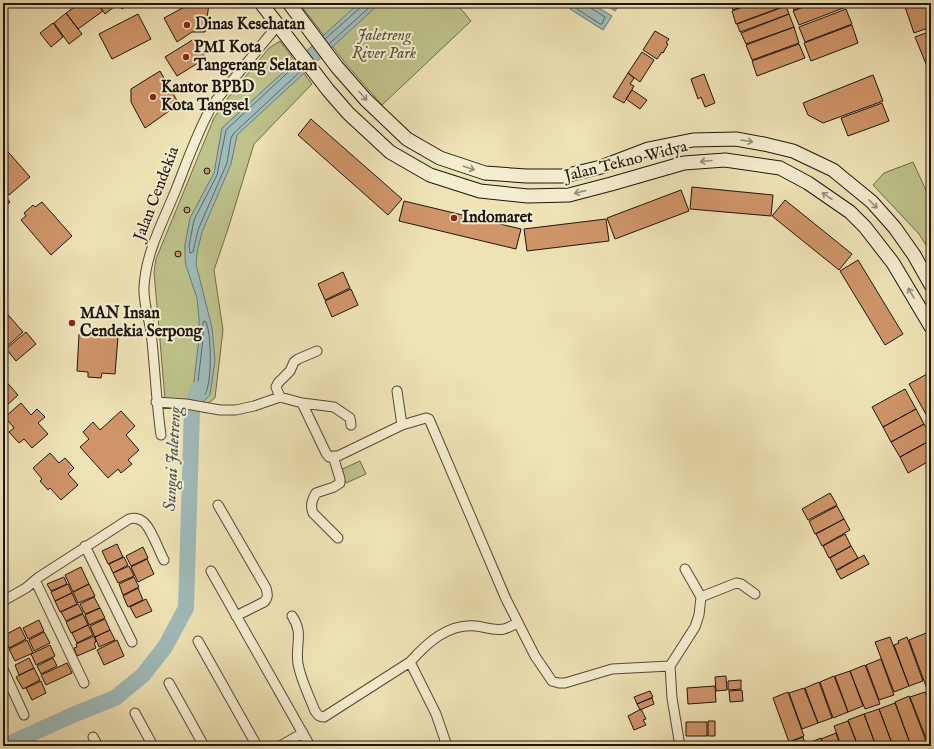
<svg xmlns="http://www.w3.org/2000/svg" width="934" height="749" viewBox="0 0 934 749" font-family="'IM FELL English',serif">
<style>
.green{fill:#bec28b;stroke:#6e6c4b}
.water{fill:#9fbbba;stroke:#6b7974}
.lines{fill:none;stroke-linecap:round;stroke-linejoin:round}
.shore{stroke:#5e6862;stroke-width:1}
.river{stroke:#9fbbba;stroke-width:16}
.building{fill:#cf9569;stroke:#1d150b}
.minor-casing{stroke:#524836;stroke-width:11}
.secondary-casing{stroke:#1d150b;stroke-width:15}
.minor{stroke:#f5edd0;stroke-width:9}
.secondary{stroke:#f5edd0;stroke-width:13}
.oneway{stroke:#948c77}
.poi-dot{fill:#8f2418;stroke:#f5edd0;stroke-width:1.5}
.labels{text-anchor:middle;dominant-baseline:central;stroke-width:4;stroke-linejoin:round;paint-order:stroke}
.poi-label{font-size:16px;font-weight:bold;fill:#1d150b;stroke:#f5edd0;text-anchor:start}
.park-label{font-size:16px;font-style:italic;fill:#555238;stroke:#f5edd0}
.street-label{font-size:16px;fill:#1d150b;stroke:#f5edd0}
.water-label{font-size:17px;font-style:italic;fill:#4a4f48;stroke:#f5edd0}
</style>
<rect width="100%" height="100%" fill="#efe3b6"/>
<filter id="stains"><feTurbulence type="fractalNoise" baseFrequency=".005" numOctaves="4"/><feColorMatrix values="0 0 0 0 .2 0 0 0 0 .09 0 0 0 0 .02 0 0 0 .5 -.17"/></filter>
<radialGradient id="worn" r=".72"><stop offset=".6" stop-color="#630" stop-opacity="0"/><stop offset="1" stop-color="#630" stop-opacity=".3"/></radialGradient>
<!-- green -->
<path class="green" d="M299,3h157l15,18 -89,84 -36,-41z
M280,41l32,43 -58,60 -26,85 -14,41 9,60 -8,68 -9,7 -41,-6 -11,-127 2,-13 58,-141 9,-14 46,-56z
M913,162l18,39v52l-12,-19 -46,-49 11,-12z
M360,461l6,13 -20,9 -6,-13z"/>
<!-- water -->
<path class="water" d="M359,3h21l-143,132 -6,29 -29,68 -5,21 -1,11 16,64 3,32 -5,35 -14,14 -9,-2 4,-15 2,-2 6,-52v-19l-2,-21 -11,-32 -1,-8v-13l5,-27 24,-45 8,-45z
M574,3h17l21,13 -9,14 -33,-21z
M603,3h17l-5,8z"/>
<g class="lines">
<!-- shore -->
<path class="shore" d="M577,3v6l23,15h2l3,-7 -14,-9 -1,-5
M325,39l35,-31 1,-5
M329,44l45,-41
M298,63l-72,67 -9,45 -23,45 -5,26 1,7 3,-1 5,-22 29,-67 4,-25 3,-5 69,-64
M193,400l4,-10 6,-51v-17l2,-1c7,8 7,64 0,73 -1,2 -5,5 -7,7"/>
<!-- river -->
<path class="river" d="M4,746l71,-32 40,-16 28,-23 22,-28 21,-39 6,-199 6,-20"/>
</g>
<!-- building -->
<path class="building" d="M80,3h17l6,8 -25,18 -12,-16z
M97,3h33l-8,6 -3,-6 -14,11z
M730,3h21l-18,7z
M753,3h33l1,2 -51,19 -4,-13z
M791,3h22l-19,7z
M815,3h29l2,4 -47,18 -6,-14z
M906,3h25v24l-17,6 -10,-29z
M209,4l-4,28h-13l-15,10 -13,-24 24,-13z
M786,6l3,8 -49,18 -3,-8z
M846,9l6,15 -47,18 -6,-15z
M66,13l16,21 -13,10 -15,-21z
M138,14l13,25 -39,20 -13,-25z
M789,14l5,13 -48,17 -5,-11z
M53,23l10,14 -12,10 -11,-14z
M852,25l6,18 -47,18 -7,-18z
M794,27l5,16 -47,17 -6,-15z
M655,31l14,8 -3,4 2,1 -5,9 -1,-1 -5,7 -14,-9z
M931,31v45l-16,-39z
M194,39l12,19 -29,18 -12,-19z
M799,44l6,14 -48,18 -5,-15z
M642,52l12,8 -14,22 -12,-9z
M160,71l19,33 -34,24 -14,-26v-13z
M628,73l6,5 -4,6 4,2 -10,17 -11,-6z
M704,74l11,29 -10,4 -4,-10 -3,2 -7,-20z
M873,75l10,26 -60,22 -15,-8 -5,-12z
M632,90l15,10 -7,9 -14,-10z
M882,103l7,18 -41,15 -7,-18z
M311,119l91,80 -14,16 -90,-80z
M3,146l27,31 -21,18 -6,-7z
M204 171a3 3 0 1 1 6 0a3 3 0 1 1-6 0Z
M692,187l81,8 -2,21 -81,-7z
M681,190l8,21 -74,28 -8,-21z
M3,194l7,8 -7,7z
M785,200l67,54 -13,16 -67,-54z
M404,201l117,28 -5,20 -117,-28z
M42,202l30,34 -21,19 -30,-35 5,-4 -2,-3 9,-8 2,2z
M184 210a3 3 0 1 1 6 0a3 3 0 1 1-6 0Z
M606,219l3,22 -82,10 -3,-22z
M175 254a3 3 0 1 1 6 0a3 3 0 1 1-6 0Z
M858,260l45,74 -18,11 -45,-74z
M343,272l7,16 -25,12 -7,-16z
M351,289l7,16 -26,12 -7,-16z
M3,309l20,23 -19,17 -1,-1z
M26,332l10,12 -20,17 -10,-12z
M79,334l39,3 -3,37 -13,-1 -1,5 -13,-1v-5l-11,-1z
M3,367l5,6 -5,4z
M927,374l4,7v42l-22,-39z
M3,378l15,17 -15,14z
M905,389l11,20 -33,18 -11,-20z
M21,403l10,12 6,-6 8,8 -7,6 10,11 -16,14 -8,-9 -5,4 -10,-11 5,-4 -9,-11z
M916,409l8,15 -33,18 -8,-15z
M121,411l14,15 -9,9 13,15 -11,10 4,4 -11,9 -3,-4 -10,9 -28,-31 9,-8 -6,-7 10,-10 7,8z
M924,424l7,12v4l-31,17 -9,-15z
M931,440v20l-23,13 -8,-16z
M50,453l9,10 6,-5 9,10 -6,6 10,11 -17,15 -11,-12 -2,2 -8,-9 2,-2 -9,-11z
M830,493l7,12 -29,15 -6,-11z
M837,506l7,13 -29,15 -6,-13z
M844,519l6,11 -28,16 -6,-12z
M845,534l6,12 -22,12 -6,-12z
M117,544l6,13 -15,7 -6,-13z
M851,546l7,12 -22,12 -6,-12z
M143,547l5,11 -17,8 -5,-10z
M864,555l5,9 -28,15 -5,-8z
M124,557l4,8 -15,8 -4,-9z
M147,559l7,15 -16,8 -7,-15z
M129,566l5,10 -16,7 -5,-10z
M81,567l8,17 -16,8 -8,-17z
M64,577l3,7 -16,7 -4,-7z
M134,577l5,10 -16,8 -4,-11z
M68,584l4,9 -17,8 -4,-9z
M89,584l6,12 -17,7 -5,-11z
M138,588l5,12 -15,7 -5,-11z
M72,593l5,11 -17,8 -5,-11z
M94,597l6,11 -15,6 -5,-10z
M146,599l6,12 -16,7 -6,-11z
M78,604l5,9 -17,8 -5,-9z
M100,608l5,10 -16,7 -4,-10z
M83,614l5,11 -17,8 -5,-11z
M105,619l5,11 -15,7 -5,-11z
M39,620l5,11 -16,8 -5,-11z
M88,625l5,10 -16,8 -5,-10z
M20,627l6,12 -17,9 -6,-12z
M110,630l5,10 -16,7 -4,-10z
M931,631v57l-4,1 -18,-49z
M44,632l6,11 -16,8 -5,-11z
M94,636l2,6 -2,1 2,5 -19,8 -3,-8 3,-1 -1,-3z
M890,637l19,49 -15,6 -19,-50z
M907,637l16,44 -14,5 -15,-41 5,-2 -1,-2z
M27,640l6,13 -18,8 -6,-12z
M117,640l7,16 -20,9 -7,-15z
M50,645l5,11 -19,9 -5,-11z
M29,658l5,10 -15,7 -4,-10z
M53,658l4,8 -16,8 -4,-8z
M881,659l13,36 -15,5 -13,-35z
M67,663l5,10 -26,12 -5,-10z
M865,665l15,39 -15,5 -15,-38z
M34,668l6,12 -17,9 -7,-12z
M850,671l13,35 -15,6 -13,-36z
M726,676l1,14 -11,1 -1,-14z
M834,676l14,36 -15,6 -13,-36z
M741,680v9l-13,1v-9z
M41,681l5,12 -14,7 -6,-12z
M819,682l13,36 -14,5 -13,-35z
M715,686l1,16 -28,2 -1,-16z
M804,688l14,35 -16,6 -13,-36z
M742,690l1,11 -13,1 -1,-11z
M650,691l3,6 -16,7 -3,-7z
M929,691h2v14l-3,-8 3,-1z
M788,692l16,44 -15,6 -16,-44z
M925,692l6,15v39h-2l-19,-49z
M909,696l19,50h-17l-16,-44z
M652,698l2,6 -14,6 -3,-6z
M895,703l16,43h-18l-14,-37z
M3,704l4,9 -4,1z
M641,709l5,10 -3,1 3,5 -12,5 -6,-14z
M879,709l14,37h-17l-12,-32z
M864,714l12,32h-18l-10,-26z
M708,721h7v15h-7z
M848,721l10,25h-17l-7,-20z
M686,722h21v14h-21z
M836,733l4,13h-16l-3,-7z
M803,737l3,9h-17l-1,-3z
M821,738l3,8h-17l-1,-2z"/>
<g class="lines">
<defs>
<path id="minor" d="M397,391l5,34
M280,397l-4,-10 2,-4 12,-12 4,-9 4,-3 19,-8
M156,402l30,2 34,6h16l18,-4 26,-9 22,6 24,50 3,4 4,-1
M302,403l32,4 16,11 1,7
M161,435c-5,-35 -6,-69 -10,-103 -2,-14 -8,-30 -7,-45 2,-36 20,-67 33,-100 11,-28 21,-57 36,-83l65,-79
M218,505l48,83c2,7 2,10 -2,14l-28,14
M338,538l-25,-25c-3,-8 -1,-13 3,-20l18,-6 6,-4v-4l-7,-23h5l64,-31 24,-7 3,1 9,21 68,159 29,57 17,25 7,2h6l47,-14 58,-3
M85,546l47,96
M211,571l99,175
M35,580l49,103
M701,597l35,-14 5,1 14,10
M3,601l23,-13 13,-11 90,-58c4,-1 9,-1 13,2 8,4 17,30 22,39
M292,616c12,17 3,29 6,48 3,16 11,32 17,47 3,4 4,6 9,6l86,-55 26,52 11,32
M198,641l59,105
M410,662c17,-19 38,-39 66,-36 9,1 18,5 28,3 4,-1 9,-4 14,-6
M3,669l21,46
M169,683l35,63
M135,713l18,33
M93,737l5,9
M280,746l23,-13
M680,746l-8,-48 -2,-32 25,-39 4,-12 2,-18 -16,-28"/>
<path id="secondary" d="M261,3l67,87 20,23 42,39 40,23 50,16 48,5 41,-1 42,-11 73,-21 41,-3 55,8 28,15 42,29 15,15 28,36 38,64
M289,3l48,64 29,33 41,39 33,19 45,15 41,3h38l37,-9 47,-18 45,-9 43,-1 28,5 29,7 40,19 39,32 23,26 19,27 17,30"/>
</defs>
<!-- minor casing -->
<use href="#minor" class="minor-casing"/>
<!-- secondary casing -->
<use href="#secondary" class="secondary-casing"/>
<!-- minor -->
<use href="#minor" class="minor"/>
<!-- secondary -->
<use href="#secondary" class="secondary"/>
</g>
<!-- one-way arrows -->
<defs><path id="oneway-shaft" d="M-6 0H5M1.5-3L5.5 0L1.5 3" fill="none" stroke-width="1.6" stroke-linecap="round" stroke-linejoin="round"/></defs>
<g class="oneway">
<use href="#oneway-shaft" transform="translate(363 96) rotate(48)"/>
<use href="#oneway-shaft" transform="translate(747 141) rotate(9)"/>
<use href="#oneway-shaft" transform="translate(706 161) rotate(175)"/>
<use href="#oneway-shaft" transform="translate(469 168) rotate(18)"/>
<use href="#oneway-shaft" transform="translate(580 192) rotate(166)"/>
<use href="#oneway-shaft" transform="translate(827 196) rotate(-145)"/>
<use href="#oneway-shaft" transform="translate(873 204) rotate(45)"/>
<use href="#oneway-shaft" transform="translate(911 293) rotate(-121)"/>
</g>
<!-- markers -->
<g class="poi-dot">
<circle cx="187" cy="25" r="4"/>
<circle cx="186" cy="57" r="4"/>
<circle cx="153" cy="97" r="4"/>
<circle cx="454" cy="218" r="4"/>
<circle cx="72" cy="323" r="4"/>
</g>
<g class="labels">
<!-- poi labels -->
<g class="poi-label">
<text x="195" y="25">Dinas Kesehatan</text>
<text x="194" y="48">PMI Kota<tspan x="194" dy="18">Tangerang Selatan</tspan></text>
<text x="161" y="88">Kantor BPBD<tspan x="161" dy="18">Kota Tangsel</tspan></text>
<text x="462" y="218">Indomaret</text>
<text x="80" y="314">MAN Insan<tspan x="80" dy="18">Cendekia Serpong</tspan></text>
</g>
<!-- park labels -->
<g class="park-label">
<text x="384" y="36">Jaletreng<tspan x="384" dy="18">River Park</tspan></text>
</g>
<!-- street labels -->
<g class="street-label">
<text transform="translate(626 162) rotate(-14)">Jalan Tekno Widya</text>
<text transform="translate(157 194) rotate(-69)">Jalan Cendekia</text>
</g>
<!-- water labels -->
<g class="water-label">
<text transform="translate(173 459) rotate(-87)">Sungai Jaletreng</text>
</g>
</g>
<!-- margin -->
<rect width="934" height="749" fill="none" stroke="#efe3b6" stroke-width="16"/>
<rect x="4" y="4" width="926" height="741" fill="none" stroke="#1d150b" stroke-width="2"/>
<rect x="8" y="8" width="918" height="733" fill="none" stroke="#1d150b"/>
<rect width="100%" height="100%" filter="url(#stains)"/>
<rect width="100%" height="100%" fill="url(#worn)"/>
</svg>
